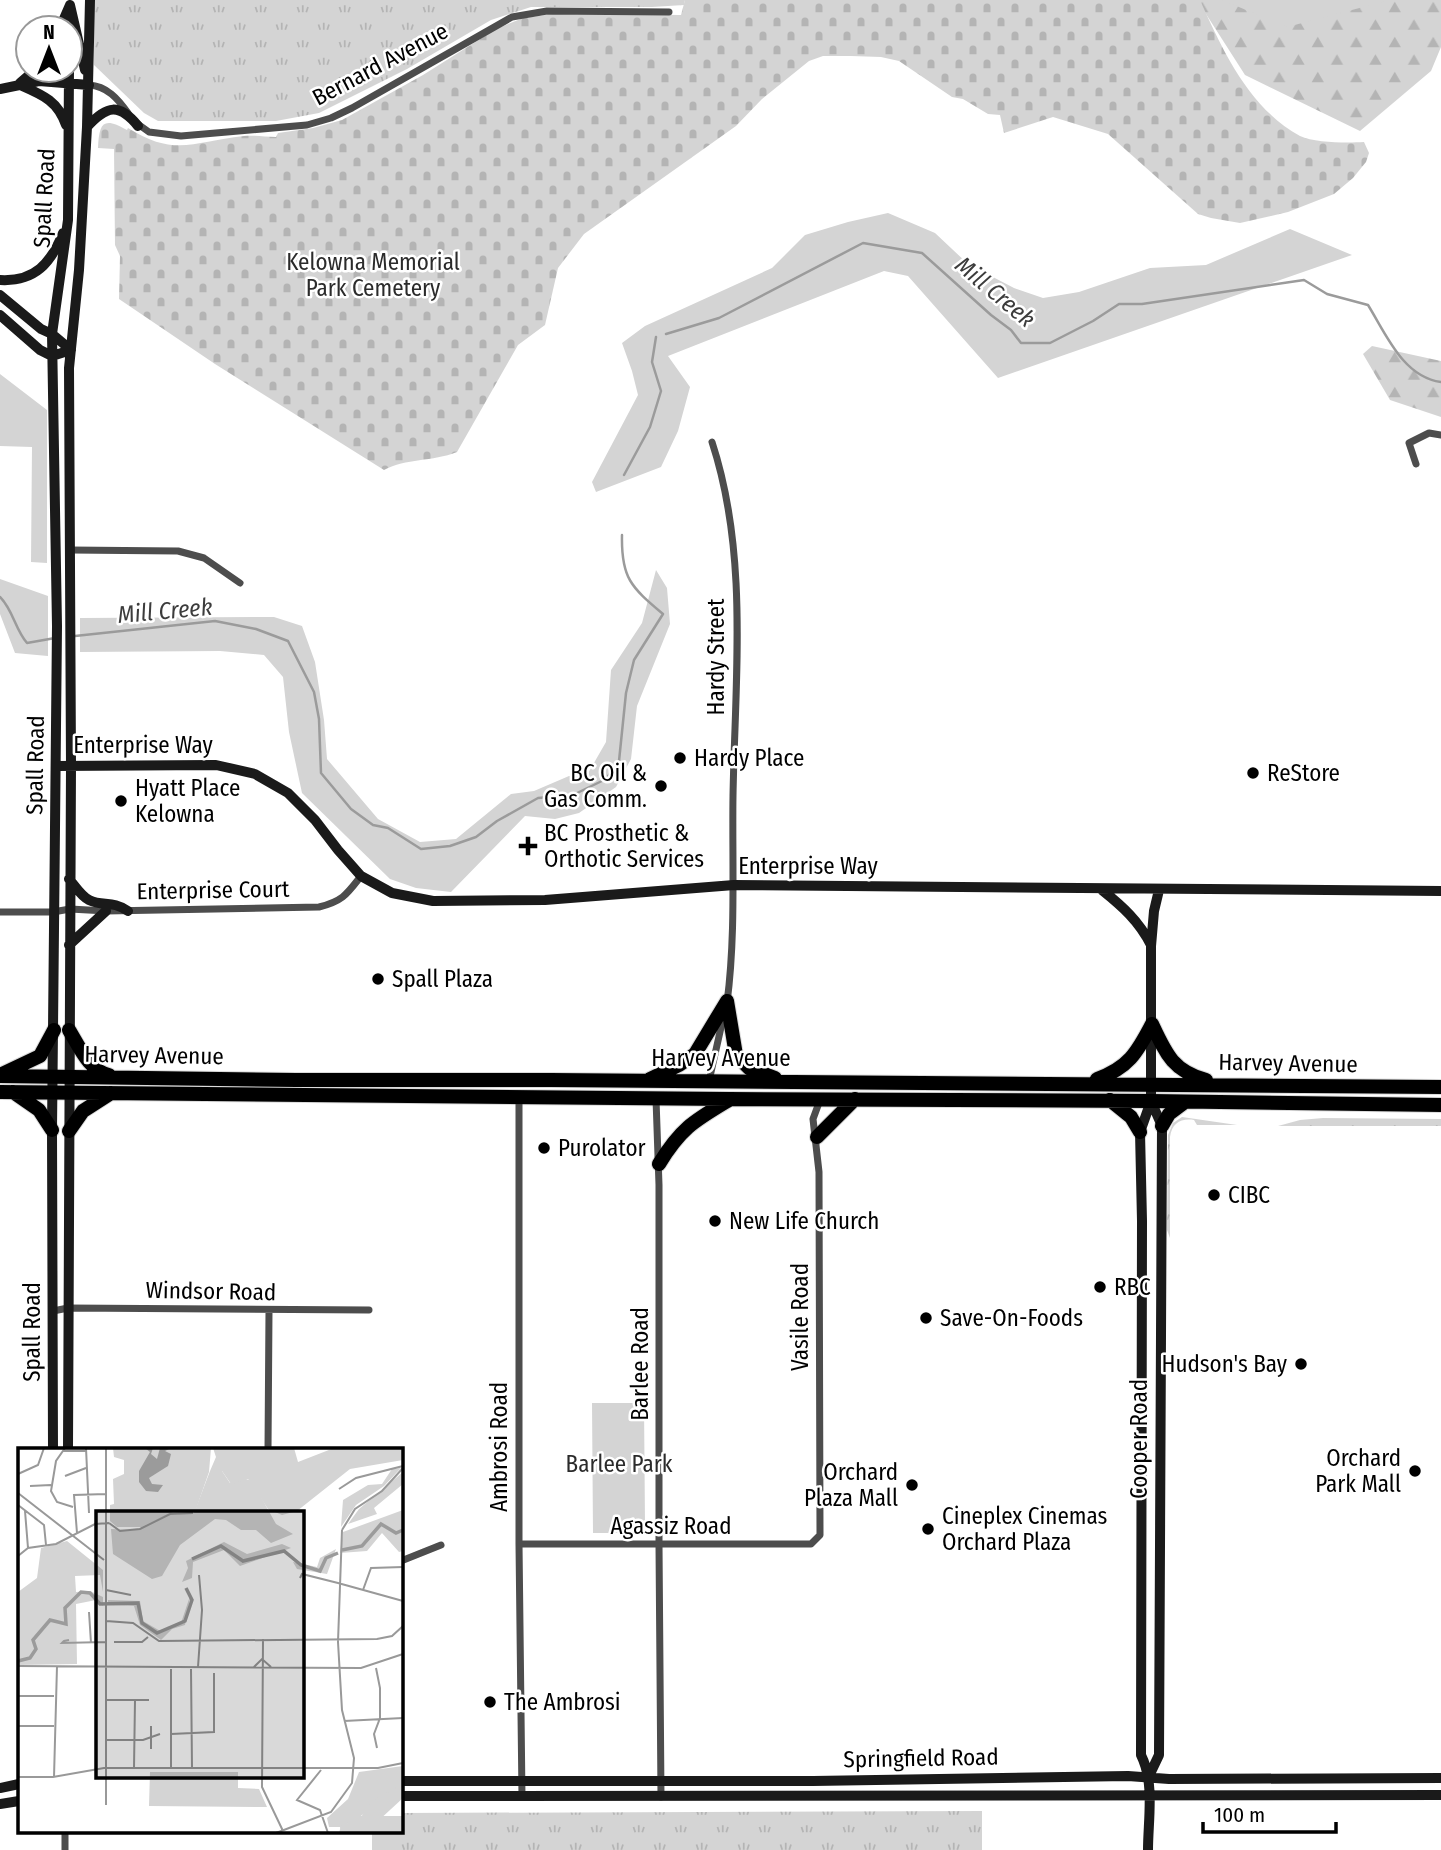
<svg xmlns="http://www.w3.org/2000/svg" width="1441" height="1850" viewBox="0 0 1441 1850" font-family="'Fira Sans Condensed',sans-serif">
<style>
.grass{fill:url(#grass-tufts)}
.forest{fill:url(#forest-firs)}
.cemetery{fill:url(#cemetery-stones)}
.green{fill:#d4d4d4}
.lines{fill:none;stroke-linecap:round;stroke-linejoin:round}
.stream{stroke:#9b9b9b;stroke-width:2.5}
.highway-casing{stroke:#dbdbdb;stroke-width:16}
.street{stroke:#4d4d4d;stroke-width:7}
.secondary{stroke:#1a1a1a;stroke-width:10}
.highway{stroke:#000;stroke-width:14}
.poi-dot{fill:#000;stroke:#fff;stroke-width:2.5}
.labels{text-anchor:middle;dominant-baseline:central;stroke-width:5;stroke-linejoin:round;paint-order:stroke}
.street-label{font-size:23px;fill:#000;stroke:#fff}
.park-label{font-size:23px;fill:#2b2b2b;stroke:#fff}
.poi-label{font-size:23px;fill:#000;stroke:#fff;text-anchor:start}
.water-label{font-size:24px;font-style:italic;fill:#3c3c3c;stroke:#fff}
.inset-river{fill:none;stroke:#9b9b9b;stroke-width:3.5}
.inset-road{fill:none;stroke:#999;stroke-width:2}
.view{fill:#000;fill-opacity:0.15;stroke:#000;stroke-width:3.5}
.inset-edge{fill:none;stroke:#000;stroke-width:3.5}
</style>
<defs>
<pattern id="grass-tufts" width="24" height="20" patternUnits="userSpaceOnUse" patternTransform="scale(1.75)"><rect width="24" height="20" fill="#d4d4d4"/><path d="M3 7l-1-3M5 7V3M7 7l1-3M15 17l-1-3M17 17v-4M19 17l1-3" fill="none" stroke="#b4b4b4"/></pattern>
<pattern id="forest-firs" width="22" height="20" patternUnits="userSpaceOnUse" patternTransform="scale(1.75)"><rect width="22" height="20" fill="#d4d4d4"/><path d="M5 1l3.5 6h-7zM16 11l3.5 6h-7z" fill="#b4b4b4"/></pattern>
<pattern id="cemetery-stones" width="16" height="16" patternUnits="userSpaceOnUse" patternTransform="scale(1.75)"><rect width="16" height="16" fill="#d4d4d4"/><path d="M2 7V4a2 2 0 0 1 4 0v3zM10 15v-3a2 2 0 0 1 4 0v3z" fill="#b4b4b4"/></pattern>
</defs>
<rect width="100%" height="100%" fill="#fff"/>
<!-- grass -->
<path class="grass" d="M94,0h591l-1,5 -32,2h-121l-40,13 -84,49 -88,44 -43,8h-118l-14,-8 -50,-48z
M1182,1117l55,8h-40l-3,-5c-13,-2 -22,3 -24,17v101l-3,-8 1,-95 5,-12z
M1323,1118l118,1v7h-163l22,-6z
M982,1811v39h-610v-19h29v-18z"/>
<!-- forest -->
<path class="forest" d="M1197,0h244v47l-10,24 -71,60 -115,-56z
M1372,346l69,15v56l-51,-17 -27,-46z"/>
<!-- cemetery -->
<path class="cemetery" d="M685,0h515c23,51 49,108 100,136 15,7 48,7 64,6l5,11 -3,9 -13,16 -19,16 -46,18 -48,11 -29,-5 -13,-4 -90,-80 -55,-17 -49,16 -4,-18 -12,-1 -25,-15 -11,-2 -53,-36 -18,-4 -30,-1h-28l-14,5 -47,38 -26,27 -152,108 -26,34 -13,57 -27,20 -61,107c-25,10 -51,6 -73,18l-169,-106 -96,-65 1,-43 -5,-11 -1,-96 -16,-1c1,-25 5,-32 29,-18l1,-2c48,30 66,13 116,8 11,-1 21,1 32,1l2,-4 35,-5 29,-8 81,-45 73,-46 27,-11 30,-4 128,1z"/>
<!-- green -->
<path class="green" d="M1222,0h168l-103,27z
M888,213l47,20 33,31 46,24 29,10 36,-6 71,-24 56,-3 84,-36 62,26 -354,123 -90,-102 -24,-5 -216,85 22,31 -12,44 -17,36 -65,25 -4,-10 46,-87 -6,-24 -10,-28 23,-17 127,-58 33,-33 43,-13z
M0,374l47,36v153l-16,-1 1,-115 -32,-1z
M656,570l11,18 3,36 -33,82 -6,53 -15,28 -37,26 -24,6 -30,-3 -74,76 -35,-4 -26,-9 -88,-86 -13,-61 -6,-55 -19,-22 -44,-4 -140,1v-34l194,-1 28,9 13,36 9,58 3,39 51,60 42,23 36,-3 55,-45 23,-3 35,-15 18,-1 19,-33 5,-72 31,-47z
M0,579l48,17v60l-33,-3 -15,-39z
M592,1403h52l1,122 -6,8h-46z"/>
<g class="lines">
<!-- stream -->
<path class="stream" d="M666,334l53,-16 144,-75 59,10 69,62 20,15 10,13h29l43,-22 26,-17h23l162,-24 23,14 41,11c18,29 35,72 73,77
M624,475l26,-48 11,-36 -9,-29 4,-25
M0,597c13,13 15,32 27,46l28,-5
M75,636l140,-15 41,8 32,12 26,51 5,27 2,54 30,36 22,16 15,3 33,21 29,-3 26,-9 21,-16 41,-23 35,-3 33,-16 13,-18 7,-68 8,-33 29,-46c-32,-27 -42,-36 -41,-79"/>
<defs>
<path id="highway" d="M727,1001l9,54 13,13 26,10
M1152,1024c14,30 21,47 54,56
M69,1030c10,16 20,41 40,45
M2,1074l38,-18 14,-26
M0,1076l296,4h255l890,7
M650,1079l29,-14 16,-11 32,-53
M1097,1079c31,-11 40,-26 55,-55
M0,1092l729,7 422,2 290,4
M13,1092l26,18 13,20
M1110,1100l21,17 9,15
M1162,1126l7,-12 16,-12
M69,1131l14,-20 28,-18
M817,1137l38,-38
M659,1164c22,-36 35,-43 70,-64"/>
</defs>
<!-- highway casing -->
<use href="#highway" class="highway-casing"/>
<!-- street -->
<path class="street" d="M89,85c18,1 29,14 39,28
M135,122l14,10 32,4 126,-11 24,-7 21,-10 160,-91 35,-6 122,1
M712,442c37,113 23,236 21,354 -1,68 3,138 -6,207
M1416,464l-7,-21 20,-10 12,2
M70,550l108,1 26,7 36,25
M0,912h53l17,-3 36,2 213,-4c24,-6 28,-13 42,-31
M709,1081l15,-67
M519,1098v446l3,253
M656,1099l3,86v360l2,252
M53,1311l15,-3 301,2
M268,1449l1,-138
M519,1544h292l9,-9 -1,-363 -6,-53 7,-19
M401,1561l40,-16
M65,1850v-19"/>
<!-- secondary -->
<path class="secondary" d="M70,5l15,65
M60,28l10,-23
M20,83l15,-13
M20,85c23,10 38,16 46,40
M0,89l39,-8 50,4
M87,127c20,-22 32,-24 51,-1
M0,280c35,2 51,-17 63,-47
M0,295l41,34 11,5 19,16
M0,315l40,35 12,6 19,-6
M56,766l160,-1 39,9 33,19 27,27 23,30 23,26 31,17 41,8 112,-1 189,-15 707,6
M69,879c6,7 12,17 20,21 14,7 23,0 39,11
M1102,890c20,16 37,31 49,55
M69,945l37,-34
M53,1449l-1,-319 5,-504 -5,-292 16,-114 1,-150
M68,1449l3,-684 -2,-397 10,-98 8,-143 3,-127
M1149,1776l10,-21 3,-629 -11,-25
M401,1781h412l315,-5 41,3 272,-1
M0,1788l19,-4
M401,1796l1040,-1
M0,1804l19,-3
M1148,1850c0,-30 7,-67 -7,-95l1,-534 -2,-89 11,-31v-155l3,-35 5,-21"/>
<!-- highway -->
<use href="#highway" class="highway"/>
</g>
<!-- markers -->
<g class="poi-dot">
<circle cx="680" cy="758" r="7"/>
<circle cx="1253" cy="773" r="7"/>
<circle cx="661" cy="786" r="7"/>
<circle cx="121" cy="801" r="7"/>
<path d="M524.5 835.5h7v7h7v7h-7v7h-7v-7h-7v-7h7z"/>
<circle cx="378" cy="979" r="7"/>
<circle cx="544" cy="1148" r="7"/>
<circle cx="1214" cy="1195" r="7"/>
<circle cx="715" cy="1221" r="7"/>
<circle cx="1100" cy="1287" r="7"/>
<circle cx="926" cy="1318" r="7"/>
<circle cx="1301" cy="1364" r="7"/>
<circle cx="1415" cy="1471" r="7"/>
<circle cx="912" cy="1485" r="7"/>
<circle cx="928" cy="1529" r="7"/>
<circle cx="490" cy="1702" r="7"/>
</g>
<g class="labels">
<!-- street labels -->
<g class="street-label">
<text transform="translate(380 64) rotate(-28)">Bernard Avenue</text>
<text transform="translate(44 198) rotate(-87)">Spall Road</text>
<text transform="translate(716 657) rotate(-90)">Hardy Street</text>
<text x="143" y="745">Enterprise Way</text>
<text transform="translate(35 765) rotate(-89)">Spall Road</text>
<text x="808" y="866">Enterprise Way</text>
<text transform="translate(213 890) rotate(-1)">Enterprise Court</text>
<text transform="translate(154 1055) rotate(1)">Harvey Avenue</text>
<text x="721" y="1058">Harvey Avenue</text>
<text transform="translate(1288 1063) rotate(1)">Harvey Avenue</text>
<text transform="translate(211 1291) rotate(1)">Windsor Road</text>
<text transform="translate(800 1317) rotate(-90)">Vasile Road</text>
<text transform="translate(32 1332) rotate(-90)">Spall Road</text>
<text transform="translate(640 1364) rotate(-90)">Barlee Road</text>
<text transform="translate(1139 1439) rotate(-90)">Cooper Road</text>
<text transform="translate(499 1447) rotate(-90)">Ambrosi Road</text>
<text x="671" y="1526">Agassiz Road</text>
<text transform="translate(921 1758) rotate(-1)">Springfield Road</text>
</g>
<!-- park labels -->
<g class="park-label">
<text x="373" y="262">Kelowna Memorial<tspan x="373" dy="26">Park Cemetery</tspan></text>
<text x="619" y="1464">Barlee Park</text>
</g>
<!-- poi labels -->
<g class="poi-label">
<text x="694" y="758">Hardy Place</text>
<text x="647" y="773" text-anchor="end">BC Oil &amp;<tspan x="647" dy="26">Gas Comm.</tspan></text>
<text x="1267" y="773">ReStore</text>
<text x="135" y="788">Hyatt Place<tspan x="135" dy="26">Kelowna</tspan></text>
<text x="544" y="833">BC Prosthetic &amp;<tspan x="544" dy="26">Orthotic Services</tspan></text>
<text x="392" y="979">Spall Plaza</text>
<text x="558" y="1148">Purolator</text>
<text x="1228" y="1195">CIBC</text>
<text x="729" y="1221">New Life Church</text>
<text x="1114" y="1287">RBC</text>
<text x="940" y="1318">Save-On-Foods</text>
<text x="1287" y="1364" text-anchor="end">Hudson's Bay</text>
<text x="1401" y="1458" text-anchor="end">Orchard<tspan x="1401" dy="26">Park Mall</tspan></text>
<text x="898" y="1472" text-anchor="end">Orchard<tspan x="898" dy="26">Plaza Mall</tspan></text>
<text x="942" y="1516">Cineplex Cinemas<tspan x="942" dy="26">Orchard Plaza</tspan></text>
<text x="504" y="1702">The Ambrosi</text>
</g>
<!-- water labels -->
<g class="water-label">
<text transform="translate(995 292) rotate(40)">Mill Creek</text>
<text transform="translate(165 611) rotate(-5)">Mill Creek</text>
</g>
</g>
<!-- overview -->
<g transform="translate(18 1448)">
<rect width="385" height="385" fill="#fff"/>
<path d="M95,0h98l-2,24 -14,40h-22l-31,15h-25l-7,-6v-16l4,-1 -1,-25 11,-5v-14l-10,-3zM385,318v19l-45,33 -16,9h-13l-2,-9 21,-19 11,-27zM132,324h88v16l21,1 8,18 -118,-1z" fill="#d4d4d4"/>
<path d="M318,101l-9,25 -30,-5 -4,-7 24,5 3,-9zM385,336v14l-38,35h-26l2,-7 20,-9 11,-16z" fill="#d4d4d4"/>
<path d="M192,23h12l8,12 13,-5 9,3 24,43 17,10 -22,9 -15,-13h-15l-15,-10 -11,-1 -35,26 -18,31 -10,3 -39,-25 -2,-25 25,1 32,-15 26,-2z" fill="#d4d4d4"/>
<path d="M195,0h81l4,14 36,-14h69v12l-53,9 -53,42 -15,4 -14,-6 -20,-30 -17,5 -9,-13h-12l6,-14zM383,20l-17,18 -28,19 -15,22 2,-27 25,-15 14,-1 10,-15zM385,24v12l-29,24 3,6 -29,10 11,-15zM385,62v41l-4,1 -17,-19 -15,18 -27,2 3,-21zM49,93l36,29v22l-3,-17 -25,1 1,16 14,-1 13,6v9l-7,-6 -20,4 1,60 -59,1v-73l19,-14 4,-30zM206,94l23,12 35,-10 9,4 -51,18 -16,-16 -31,12 -1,16 -10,4 6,-14 -2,-7zM173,145l-6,32 -13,4 -11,11 -21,-15 -6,-19 -26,-1v-5l32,1 3,20 19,11 19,-9zM331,368h54v17h-62l-1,-6h9z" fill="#d4d4d4"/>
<path d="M127,0h8l-2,6 6,5 3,-11h11l-6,3 6,3 -3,12 -19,12 3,6 11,1 -5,7 -12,-1 -7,-9v-11l11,-19z" fill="#9b9b9b"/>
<path class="inset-river" d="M324,102l20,-4 19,-22 15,9 7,-3M174,111l29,-13 22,15 41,-10 17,14 19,6 6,-13 12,-5M0,213l12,-3 6,-9 -3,-9 17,-20 16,4 -1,-16 16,-16 9,1 10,11 38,-1 4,20 15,10 28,-12 7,-21 -6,-12"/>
<path class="inset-road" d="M47,0l-9,13 -5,30 6,11 16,5M68,0l3,65M46,3h22M0,26l20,-9 6,-17M47,28l21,-8M12,38l21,-1M321,41l17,-11 47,-12M0,45l86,67M0,57l26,20 2,20M7,63l3,37M91,75l11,8 20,-2 30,-15 23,-1M324,82l13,-21 27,-18 21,-23M59,85l-3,-38 32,-1M0,108l10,-8 28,-4 39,-20 14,-1M282,130l2,-4 36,9M320,135l65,18M88,142l25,5M345,142l8,-22 32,-1M71,164l2,31M88,173l27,2 26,18 218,-2 15,-3 11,-10M245,191l-1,148 21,44M51,192l-5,1 -2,2 44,-1M96,194h28l6,-5M0,218l343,2 42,-14M180,219l4,-57 -3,-35M236,219l8,-8 9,8M358,220l4,20v30l-6,16 3,14M153,221v99M173,221l1,99M0,248h36M88,252h43M326,273l59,-3M0,278h36M153,286l43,-2v-59M88,292h37l17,-6M133,301v-23M116,320l1,-68M88,322v-322M303,322l-24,30 23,10 8,23M0,329h35l51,-9h274l25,-5M36,329l3,-111M88,357v-35M258,385l55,-21 21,-29 2,-25 -12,-48 -4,-68 4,-112"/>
<path class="view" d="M78,63h208v267h-208z"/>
<rect width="385" height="385" class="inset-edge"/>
</g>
<!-- north arrow -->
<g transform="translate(49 49)"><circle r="33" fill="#ffffff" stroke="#999999" stroke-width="2"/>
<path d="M0-5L12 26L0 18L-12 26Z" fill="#000000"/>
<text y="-10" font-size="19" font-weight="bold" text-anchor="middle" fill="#000000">N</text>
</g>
<!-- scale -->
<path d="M1203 1822v10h133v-10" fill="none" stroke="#000000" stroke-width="3.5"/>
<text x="1214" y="1822" font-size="21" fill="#000000" stroke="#ffffff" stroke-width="5" paint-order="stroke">100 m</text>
</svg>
